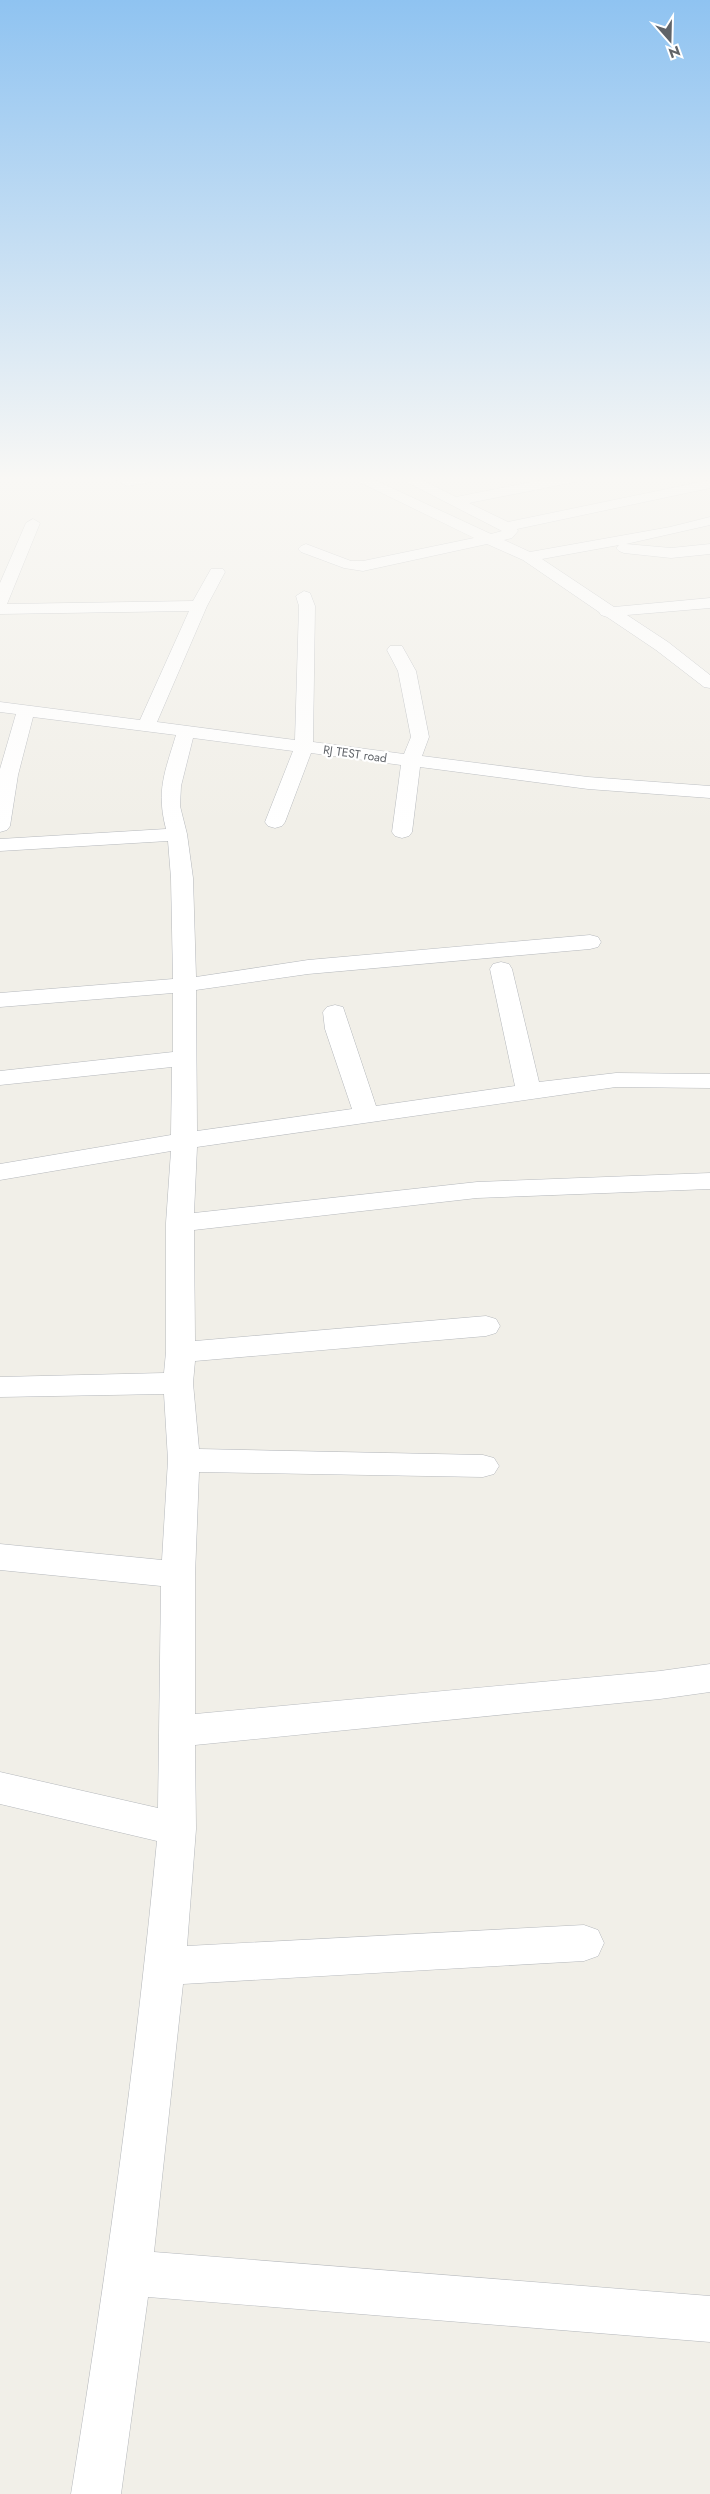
<svg xmlns="http://www.w3.org/2000/svg" width="710" height="2494" viewBox="0 0 710 2494" font-family="Jost,sans-serif">
<style>
.lines{fill:none;stroke-linecap:round;stroke-linejoin:round}
.minor-casing{stroke:#b5b8bc;stroke-width:1}
.minor{fill:#fff;fill-rule:evenodd}
.labels{text-anchor:middle;dominant-baseline:central;stroke-width:4.5;stroke-linejoin:round;paint-order:stroke}
.far-street-label{font-size:12px;fill:#5f6368;stroke:#fff}
</style>
<rect width="100%" height="100%" fill="#f1efe8"/>
<g class="lines">
<defs>
<path id="minor" d="M109,476h62l-7,4 -37,6z
M347,476h19l125,58 11,-3 -107,-55h19l42,21 106,-21h30l-7,4 -116,23 39,19 202,-42v8l-193,41 1,2 -6,7 -8,2 26,12 140,-25 40,-10v8l-84,19 45,4 39,-4v10l-39,4 -47,-5 -5,-2 -3,-3 3,-3 -77,14 72,48 96,-9v10l-83,7 41,27 42,33v13l-6,-1 -48,-37 -49,-33 -6,-2 -2,-3 -76,-52 -36,-16 -124,27 -19,-3 -43,-16 -3,-3 3,-3 5,-2 45,17h12l111,-23z
M33,519l7,4 -33,81 186,-3 18,-32h12l2,3 -18,34 -50,116 138,18 4,-134 -3,-10 8,-5 6,2 5,13 -2,136 91,12 7,-17 -13,-66 -11,-21 3,-4h12l14,25 13,66 -7,19 166,21 122,9v12l-122,-9 -168,-22 -8,65 -3,4 -7,2 -7,-2 -3,-4 9,-67 -90,-12 -26,69 -3,4 -7,2 -7,-2 -3,-4 28,-71 -100,-13 -12,48 -1,20 7,28 6,44 3,99 112,-17 282,-25 8,2 3,5 -3,5 -8,2 -282,25 -112,16 1,141 155,-22 -27,-80 -2,-17 4,-5 8,-2 8,2 33,99 139,-20 -25,-117 3,-5 8,-2 8,2 3,5 27,113 77,-9 94,1v14l-94,-1 -419,60 -3,66 283,-31 233,-9v16l-233,9 -283,32 1,111 291,-25 10,3 4,7 -4,7 -10,3 -291,25 -2,22 6,66 284,6 11,3 5,8 -5,8 -11,3 -284,-5 -4,103v139l465,-43 50,-7v28l-50,7 -465,46 1,84 -9,117 397,-21 14,5 6,13 -6,13 -14,5 -401,23 -29,268 556,44v46l-562,-45 -27,197h-50c35,-217 65,-434 86,-653l-157,-37v-32l158,36 3,-222 -161,-16v-26l162,16 6,-100 -4,-66 -164,3v-20l164,-4 2,-21v-129l5,-72 -171,29v-16l171,-29 1,-68 -172,18v-14l173,-19v-59l-173,14v-14l173,-14 -2,-101 -3,-37 -168,10v-12l166,-10c-10,-39 -1,-57 10,-94l-143,-18 -15,58 -8,51 -3,4 -7,2v-63l16,-55 -16,-2v-10l140,18 49,-109 -189,3v-31l26,-60z"/>
</defs>
<!-- minor casing -->
<use href="#minor" class="minor-casing"/>
<!-- minor -->
<use href="#minor" class="minor"/>
</g>
<!-- sky -->
<linearGradient id="sky" x2="0" y2="1"><stop stop-color="#8fc3f1"/><stop offset="0.58" stop-color="#f9f8f5"/><stop offset="1" stop-color="#f9f8f5" stop-opacity="0"/></linearGradient>
<rect width="710" height="826" fill="url(#sky)"/>
<g class="labels">
<!-- far-street labels -->
<g class="far-street-label">
<text transform="translate(355 754) rotate(8)">RJ TEST road</text>
</g>
</g>
<!-- north arrow -->
<g transform="translate(670 40) rotate(160)" stroke="#ffffff" stroke-width="4" paint-order="stroke">
<path d="M0-4L9 19L0 12L-9 19Z" fill="#5f6368"/>
<text y="-8" font-size="14" font-weight="bold" text-anchor="middle" fill="#5f6368">N</text>
</g>
</svg>
